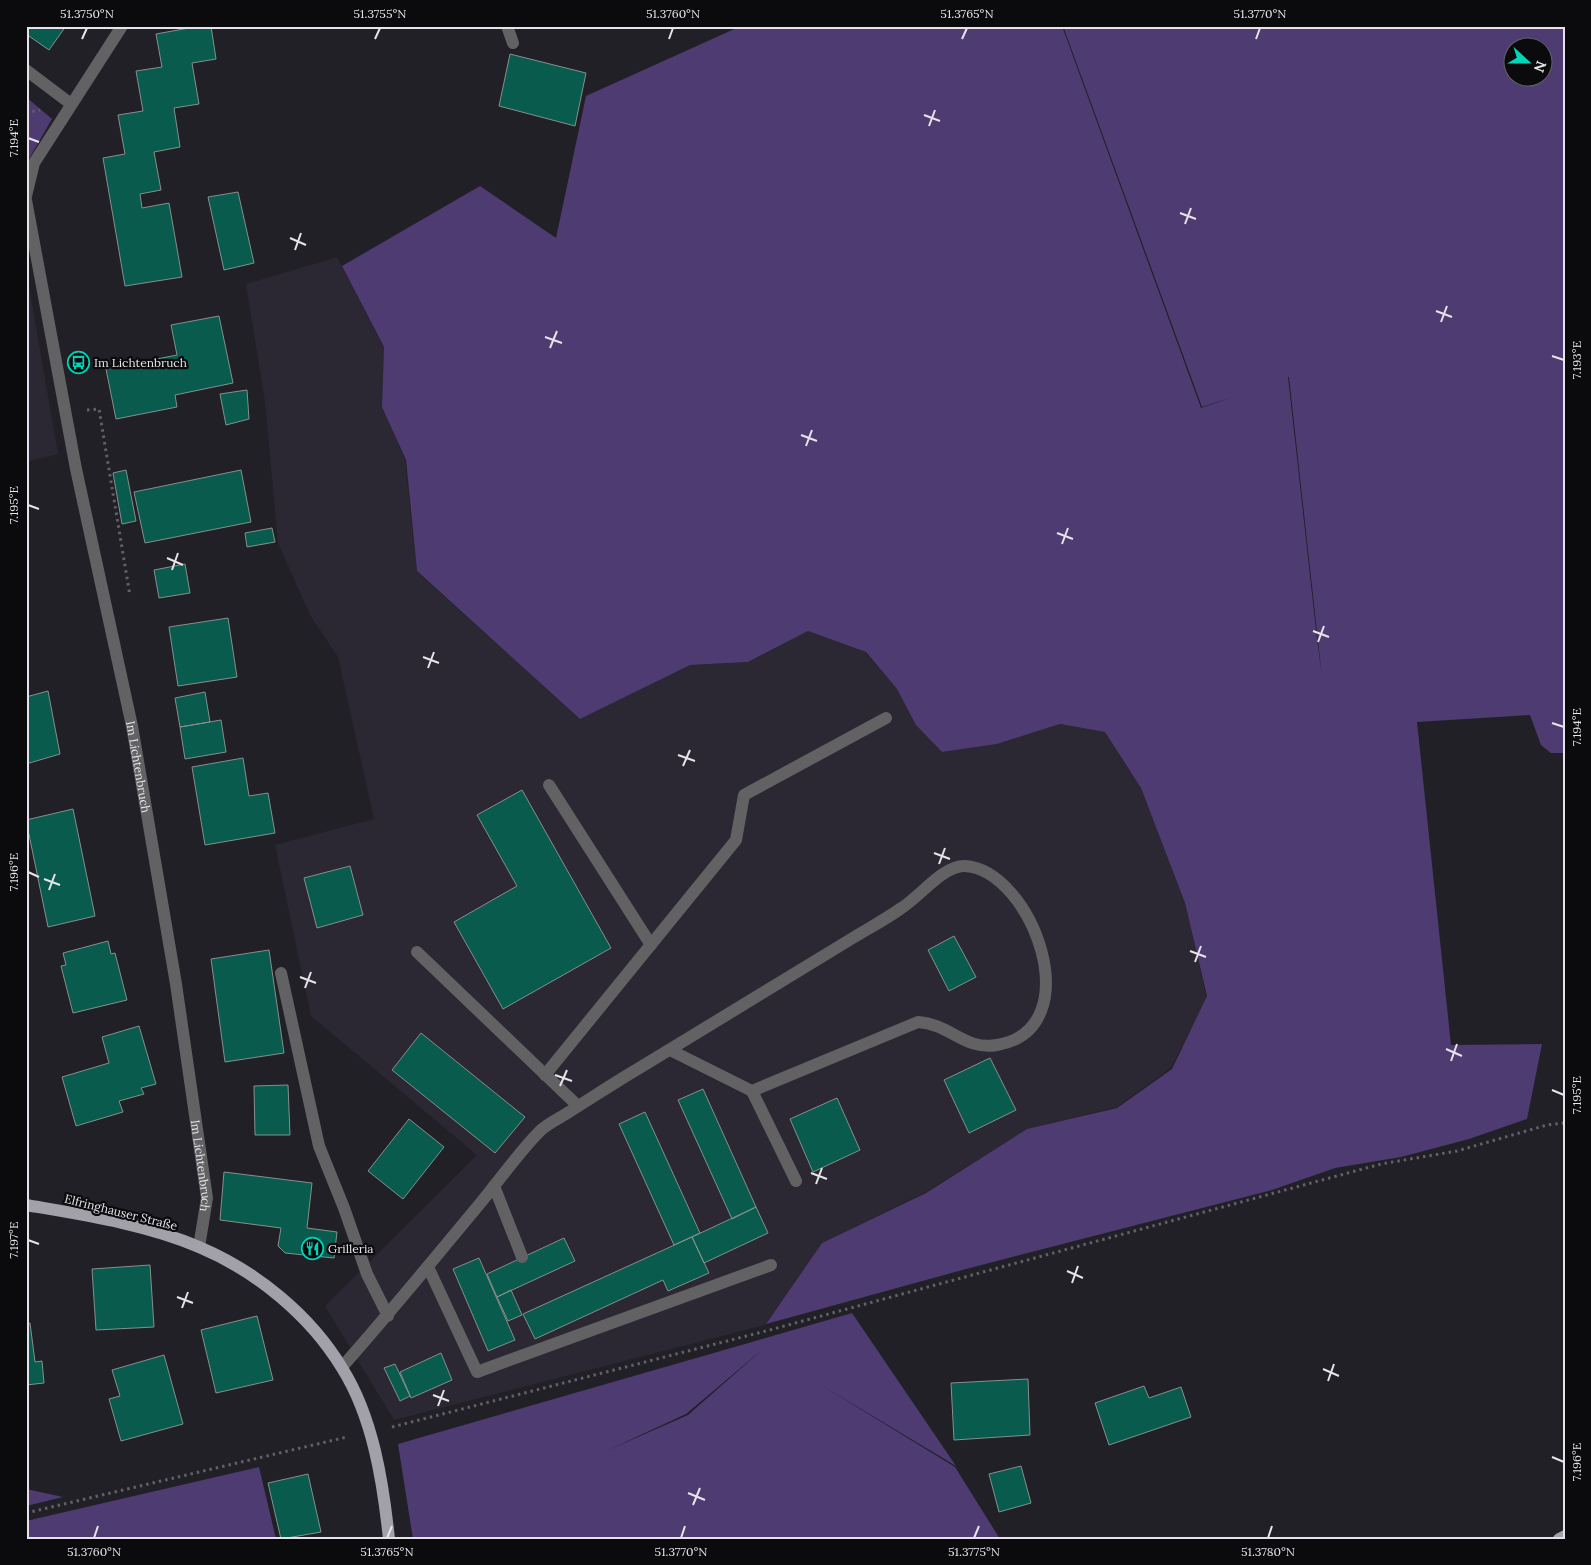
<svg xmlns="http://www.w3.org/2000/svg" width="1591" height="1565" viewBox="0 0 1591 1565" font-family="Lora,serif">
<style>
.built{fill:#2b2733}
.green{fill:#4e3b72;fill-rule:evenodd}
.building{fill:#085b4d;stroke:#85908d}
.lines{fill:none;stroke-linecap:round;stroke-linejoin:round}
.path{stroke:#626066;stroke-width:3;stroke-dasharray:2.5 4;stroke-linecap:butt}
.minor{stroke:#626164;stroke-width:12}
.major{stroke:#a2a0a8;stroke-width:12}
.ticks{fill:none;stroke:#e6e4e9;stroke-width:2}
.labels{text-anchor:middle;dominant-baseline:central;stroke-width:4.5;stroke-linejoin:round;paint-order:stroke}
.poi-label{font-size:12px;fill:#e6e4e9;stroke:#0b0b0e;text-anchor:start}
.street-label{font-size:12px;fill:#e6e4e9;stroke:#0b0b0e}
.neatline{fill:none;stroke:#e6e4e9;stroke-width:2}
.ticks-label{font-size:12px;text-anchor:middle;fill:#e6e4e9}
</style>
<rect width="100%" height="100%" fill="#222027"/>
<!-- built -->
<path class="built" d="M337,257l47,91 -1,59 22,53 12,112 163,147 109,-54 60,-3 59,-31 57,21 32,37 19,35 26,28 55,-8 63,-20 45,8 36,56 44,115 22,96 -36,69 -54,39 -89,22 -102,63 -104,51 -57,82 -371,95 -69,-114 152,-151 -166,-139 -36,-171 99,-26 -36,-162 -28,-42 -32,-72 -13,-141 -19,-118z
M26,269l32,185 -32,8z"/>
<!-- green -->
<path class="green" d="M741,26h321l139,382 34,-12 -33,11 -139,-381h502v727h-14l-10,-8 -11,-30 -113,7 34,323 91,-1 -15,75 -58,20 -68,18 -66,11 -63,22 -306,79 -200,55 56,-81 104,-50 101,-64 90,-21 55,-39 35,-73 -22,-93 -44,-115 -36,-56 -45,-8 -63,20 -55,8 -26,-27 -19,-36 -31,-37 -58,-21 -60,31 -58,3 -110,54 -163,-148 -11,-111 -24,-53 2,-60 -42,-81 138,-80 76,52 30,-142zM1514,48h30v30h-30zM1288,377h1l33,300 -5,-38z
M26,97l26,22 -26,45z
M852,1313l104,153 -140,-84 139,85 45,72h-587l-15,-95zM763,1349l-75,66 -82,36 80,-37z
M259,1467l17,72h-250v-18z
M26,1489l37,8 -37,9z"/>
<!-- building -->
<path class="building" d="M26,26h40l-17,24 -23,-16z
M200,26h11l5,33 -24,4 7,41 -25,4 6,39 -26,5 7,38 -21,4 2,14 27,-5 13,74 -57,9 -22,-128 22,-4 -7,-39 25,-4 -7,-40 26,-4 -6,-33z
M510,54l76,19 -11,53 -76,-20z
M238,192l16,71 -30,7 -16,-73z
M219,316l14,67 -58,12 2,12 -61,12 -10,-50 71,-14 -6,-30z
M247,390l2,29 -23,6 -6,-31z
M126,470l10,51 -14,3 -9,-51z
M241,470l10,52 -106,21 -11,-51z
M272,528l3,14 -28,5 -2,-14z
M185,564l5,29 -31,5 -5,-28z
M228,618l9,59 -59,9 -9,-59z
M48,691l12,63 -34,10v-67z
M205,692l5,30 -30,5 -5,-29z
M221,720l5,32 -41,7 -5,-32z
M243,758l6,38 19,-3 7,40 -70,12 -13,-78z
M522,790l89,158 -108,61 -49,-87 63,-36 -40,-71z
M73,809l22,107 -47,11 -22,-107z
M350,866l13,49 -46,13 -13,-50z
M954,936l22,41 -27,14 -21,-41z
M108,941l3,13 4,-1 12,47 -54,13 -12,-47 5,-1 -3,-12z
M269,950l15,103 -59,9 -14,-103z
M139,1026l17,58 -15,4 3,6 -25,7 4,11 -47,14 -14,-49 47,-14 -7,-26z
M421,1033l104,84 -30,36 -103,-83z
M990,1058l26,52 -47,23 -25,-53z
M288,1085l2,50h-35l-1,-49z
M703,1089l53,118 -24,12 -54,-119z
M837,1098l23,52 -47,22 -23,-53z
M645,1112l55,121 -26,12 -55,-121z
M409,1119l35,28 -41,52 -35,-28z
M224,1172l88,11 -5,45 30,4 -3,26 -49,-5 -7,-7 3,-18 -61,-8z
M756,1207l12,26 -64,30 -12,-26z
M692,1237l17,36 -41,18 -5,-11 -128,59 -12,-25z
M564,1238l11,23 -78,36 -10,-23z
M479,1258l36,82 -27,11 -35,-82z
M150,1265l4,62 -58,3 -4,-61z
M511,1290l11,25 -14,6 -11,-24z
M257,1316l16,64 -57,13 -15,-63z
M30,1323l5,39 7,-1 2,22 -18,2v-61z
M441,1353l11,27 -41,18 -11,-26z
M164,1355l19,69 -62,17 -12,-42 11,-3 -8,-26z
M395,1364l15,32 -10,5 -16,-33z
M1028,1379l2,56 -76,5 -3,-57z
M1144,1386l5,12 32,-11 10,30 -82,28 -14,-42z
M1021,1466l10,37 -32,9 -10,-38z
M308,1474l13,58 -40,7 -13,-56z"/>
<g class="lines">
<!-- path -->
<path class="path" d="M26,113l14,-3
M87,410l12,-1 31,187
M392,1427l374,-96 615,-167 76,-13 90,-26 18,-2
M26,1513l321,-76"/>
<!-- minor -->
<g class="minor">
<path d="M507,26l6,17"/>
<path d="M26,70l45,34"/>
<path d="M26,196l8,-33 88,-137"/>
<path id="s1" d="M26,200l50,269 56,257 44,258 31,214 -8,49"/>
<path d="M549,785l102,160"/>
<path d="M417,952l161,154"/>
<path d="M281,973l38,173 25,62 23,66 21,42"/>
<path d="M545,1075l191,-235 8,-45 142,-77"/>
<path d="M752,1091l44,90"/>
<path d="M494,1186l28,71"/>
<path d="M428,1267l49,105 294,-107"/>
<path d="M342,1367c47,-53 91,-107 136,-161 21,-25 40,-53 62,-75 8,-8 20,-13 29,-19 24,-15 48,-31 72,-45 72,-44 144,-87 215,-131 15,-9 30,-17 44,-27 19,-11 43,-44 65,-43 67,4 126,163 32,179 -32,6 -47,-21 -79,-23l-166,69 -82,-41"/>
</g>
<!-- major -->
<path class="major" d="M26,1205c58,10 119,19 173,42 57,24 111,68 143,121 31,49 41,114 47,171
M1559,1539l6,-3"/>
</g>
<!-- ticks -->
<path class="ticks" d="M82,39l5,-11M375,39l5,-11M669,39l4,-11M962,39l5,-11M1256,39l4,-11M924,115l16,6M929,126l6,-16M28,138l11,4M1180,213l16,6M1185,224l6,-16M290,238l16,7M295,250l6,-17M1436,311l16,6M1441,322l6,-16M545,337l17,6M550,348l7,-17M1552,356l12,4M801,435l16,6M806,446l6,-16M28,505l11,4M1057,533l16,6M1062,544l6,-16M167,558l16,7M172,570l6,-17M1313,631l16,6M1318,642l6,-16M423,657l16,6M428,668l6,-16M1552,723l12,4M678,755l17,6M683,766l7,-16M934,853l16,6M939,864l6,-16M28,872l11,5M44,879l16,6M49,890l6,-16M1190,951l16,6M1195,962l6,-16M300,977l16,6M305,988l6,-16M1446,1049l16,7M1451,1061l6,-17M555,1075l17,6M560,1086l7,-16M1552,1090l12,5M811,1173l16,6M816,1184l6,-16M28,1240l11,4M1067,1271l16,7M1072,1283l6,-17M177,1297l16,6M182,1308l6,-16M1323,1369l16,7M1328,1381l6,-17M433,1395l16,6M438,1406l6,-16M1552,1457l12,5M688,1493l17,7M693,1505l7,-17M94,1538l4,-12M387,1538l5,-12M681,1538l4,-12M974,1538l5,-12M1268,1538l4,-12"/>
<!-- icons -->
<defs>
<symbol id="bus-ring" viewBox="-11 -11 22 22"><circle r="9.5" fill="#0b0b0e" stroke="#00d5b7" stroke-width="1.5"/><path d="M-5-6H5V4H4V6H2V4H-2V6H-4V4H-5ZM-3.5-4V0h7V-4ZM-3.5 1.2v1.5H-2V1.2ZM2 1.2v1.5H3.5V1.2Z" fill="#00d5b7"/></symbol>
<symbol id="restaurant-ring" viewBox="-11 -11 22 22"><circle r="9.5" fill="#0b0b0e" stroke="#00d5b7" stroke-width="1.5"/><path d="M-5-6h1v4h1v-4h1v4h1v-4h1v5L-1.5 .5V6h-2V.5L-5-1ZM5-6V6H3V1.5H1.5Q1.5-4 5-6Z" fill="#00d5b7"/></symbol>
</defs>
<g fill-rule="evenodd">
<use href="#bus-ring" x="66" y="350" width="25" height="25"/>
<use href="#restaurant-ring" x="300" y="1236" width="25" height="25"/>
</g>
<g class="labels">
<!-- poi labels -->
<g class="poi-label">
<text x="94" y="362">Im Lichtenbruch</text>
<text x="328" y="1248">Grilleria</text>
</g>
<!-- street labels -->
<g class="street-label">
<text stroke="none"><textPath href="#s1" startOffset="578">Im Lichtenbruch</textPath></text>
<text stroke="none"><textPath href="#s1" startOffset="982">Im Lichtenbruch</textPath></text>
<text transform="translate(121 1212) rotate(14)">Elfringhauser Straße</text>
</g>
</g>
<!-- border -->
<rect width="1591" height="1565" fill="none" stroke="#0b0b0e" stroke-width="55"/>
<!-- north arrow -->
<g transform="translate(1528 62) rotate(111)"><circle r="24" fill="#0b0b0e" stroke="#636266"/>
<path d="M0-4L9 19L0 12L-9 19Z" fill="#00d5b7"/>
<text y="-8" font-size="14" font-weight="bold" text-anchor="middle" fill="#e6e4e9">N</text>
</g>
<rect x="28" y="28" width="1536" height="1510" class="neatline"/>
<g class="ticks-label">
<text x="87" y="18">51.3750°N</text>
<text x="380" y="18">51.3755°N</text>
<text x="673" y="18">51.3760°N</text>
<text x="967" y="18">51.3765°N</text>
<text x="1260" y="18">51.3770°N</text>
<text transform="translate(14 138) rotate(-90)" y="4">7.194°E</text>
<text transform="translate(1577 360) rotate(-90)" y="4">7.193°E</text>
<text transform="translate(14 505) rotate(-90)" y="4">7.195°E</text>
<text transform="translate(1577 727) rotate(-90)" y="4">7.194°E</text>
<text transform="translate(14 872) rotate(-90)" y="4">7.196°E</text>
<text transform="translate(1577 1095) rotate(-90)" y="4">7.195°E</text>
<text transform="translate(14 1240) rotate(-90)" y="4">7.197°E</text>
<text transform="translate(1577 1462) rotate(-90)" y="4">7.196°E</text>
<text x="94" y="1556">51.3760°N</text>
<text x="387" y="1556">51.3765°N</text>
<text x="681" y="1556">51.3770°N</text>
<text x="974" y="1556">51.3775°N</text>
<text x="1268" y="1556">51.3780°N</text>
</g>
</svg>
